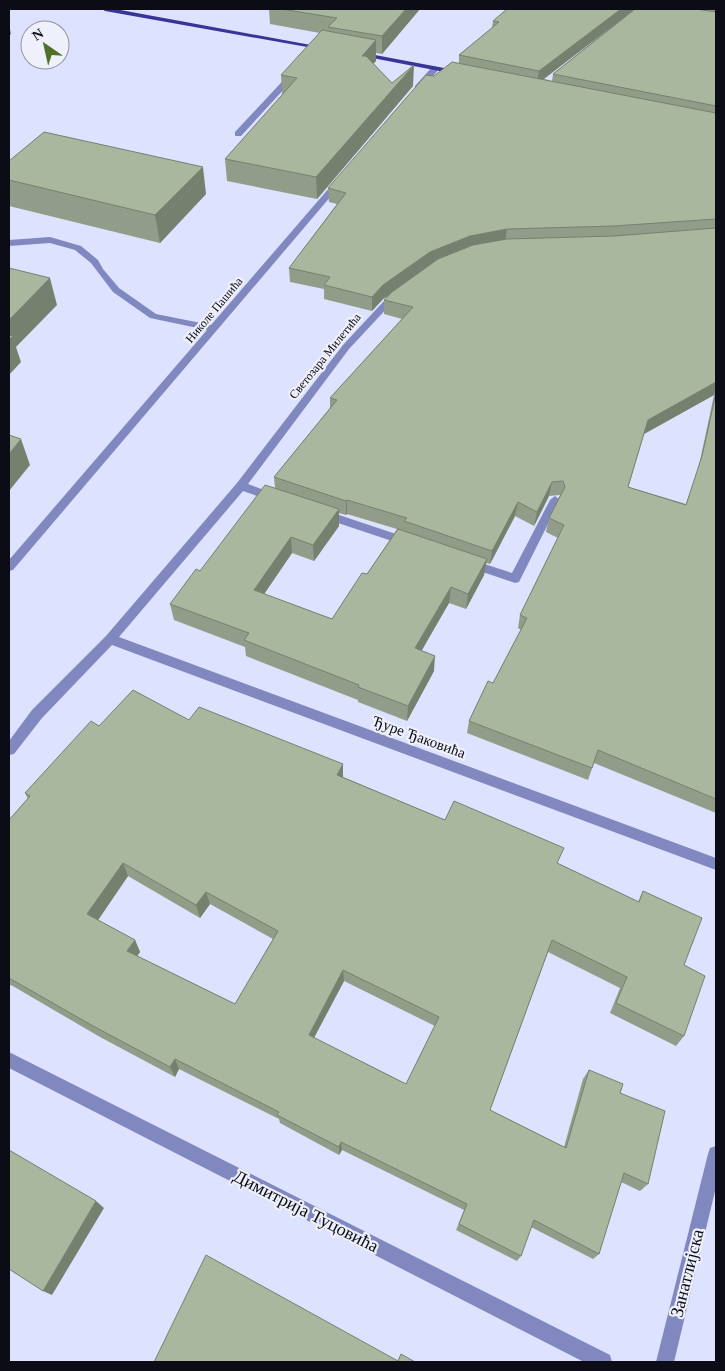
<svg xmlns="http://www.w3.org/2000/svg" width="725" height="1371" viewBox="0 0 725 1371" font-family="Georgia,serif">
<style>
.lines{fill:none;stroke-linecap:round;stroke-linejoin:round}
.minor{fill:#8088bf;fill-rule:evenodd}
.major{fill:#383598;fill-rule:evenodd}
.wall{fill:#919d88;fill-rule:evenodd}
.shaded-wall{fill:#76806f}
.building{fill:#a9b79e;stroke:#76806f;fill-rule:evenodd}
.labels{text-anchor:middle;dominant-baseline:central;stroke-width:4.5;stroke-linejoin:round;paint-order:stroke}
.far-street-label{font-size:12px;fill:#0b0c15;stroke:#eef0fc}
.street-label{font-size:15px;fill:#0b0c15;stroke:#eef0fc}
.near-street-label{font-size:18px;fill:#0b0c15;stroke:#eef0fc}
</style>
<rect width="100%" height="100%" fill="#dde2fe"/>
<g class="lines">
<!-- minor -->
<path class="minor" d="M433,66l7,2 -19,22h-6v-4z
M291,72l7,2 -57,62h-6v-4z
M336,180l7,2 -330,388 -4,1v-11l198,-230 -57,-12 -37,-26 -22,-29 -16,-13 -25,-7 -41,3v-6l41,-3 31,9 17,14 5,9 16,19 37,26 55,11z
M396,293l3,1v4l-9,7 -41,44 -101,135 30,11 1,3 -1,3 -4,1 -31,-11 -124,146 597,221v12l-604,-225 -70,73 -28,36 -5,1v-14l23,-31 74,-74 131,-153 106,-138 41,-44z
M555,496l5,4 -41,82 -4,1 -50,-17 -2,-3 2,-3 4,-1 43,14 38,-73z
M324,510l87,29 2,3 -6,4 -87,-29 -1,-3z
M9,1052l601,303 2,7h-28l-575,-294z
M716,1146v41l-42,175h-18l52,-208 2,-6z"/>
<!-- major -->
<path class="major" d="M102,9h13l212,39 -3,2 -219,-39z
M359,52l101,19 4,2 -4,2 -103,-20v-2z"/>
</g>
<!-- wall -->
<path class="wall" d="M269,9h151l-38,45 -6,-1v8l-3,3 19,19 21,3 -96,113 -90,-18 -2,-22 57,-64 -1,-20 39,-42 -50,-9z
M507,9h209v804l-122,-50 -6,17 -121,-47 2,-12 24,-38 28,-53 -3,-2 2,-13 38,-77 -12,-6 3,-14 11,-23 -11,1 -15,30 -19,-10 -25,48 -4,-1 -2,12 -18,34 -17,-6 -28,48 13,20 -27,50 -49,-19v-2l-112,-44 -1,-9 -71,-27 -4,-16 105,-116 -1,-11 56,-69v-10l72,-79 -18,-5v-14l4,-4 -5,3 -11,12 -48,-12v-10l-34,-7 -1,-14 48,-64 -8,-2 -1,-14 106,-112 25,-13v-8l33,-27 1,-7zM615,24l-62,50 -1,7 -8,-2zM714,395l-16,75 -12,34 -58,-17 16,-53zM339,513l7,2 1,-1 50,15 -30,45 -35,45 -68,-25 28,-41 22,8 25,-35z
M9,161l197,33 -46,49 -151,-37z
M189,720l154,57 102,43 114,44 79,38 5,-11 41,74v71l-8,10 -66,-33 10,-25 -72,-36 -58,158 74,37 19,-68 6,-9 31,23 28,91 -8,7 -19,-9 -22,72 -6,5 -62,-32 -10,29 -4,5 -61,-31 8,-20 -122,-60 -3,5 -59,-32 -1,-4 -100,-50 -4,8 -75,-40 -89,-52 -2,2v-167l19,-21 -3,-6 74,-67zM128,876l72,42 10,-14 63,35 -38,65 -98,-48 3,-4 -5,-12 -37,-20zM344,981l91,45 -29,58 -92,-46z"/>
<!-- shaded-wall -->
<path class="shaded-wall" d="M406,9h14l-38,45v-18z
M621,9h17h-3l-98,75 2,-13z
M9,24l2,10 -2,2z
M376,40v21l-14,16v-21z
M414,65l-1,21 -96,113 -1,-22z
M203,167l3,27 -46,49 -5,-28z
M507,229l-2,14 -76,23 -46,33 -11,12v-14l11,-12 47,-33 40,-16z
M50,278l7,27 -41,42 5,15 -12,13v-55z
M716,382v7l-2,6 -70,39 4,-14z
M21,439l9,26 -21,26v-37z
M552,482l-3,14 -15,30 3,-14z
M347,500v14l-1,1v-14z
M518,502l-3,14 -25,48 2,-13z
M339,509v17l-25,35 -1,-16z
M291,537l1,16 -36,53 -2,-16z
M487,559l-3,16 -18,34 2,-15z
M451,587l-2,16 -35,61 1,-16z
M435,656l-1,15 -27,50 1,-15z
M343,764v15l-6,-4z
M123,863l5,13 -34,50 -7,-12z
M206,892l4,12 -10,14 -4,-13z
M135,940l5,12 -7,10 -6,-11z
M343,970l1,11 -34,64 -1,-10z
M175,1059l4,10 -4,8 -5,-10z
M341,1142l1,8 -3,5v-8z
M96,1201l8,7 -52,87 -9,-4z"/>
<!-- building -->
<path class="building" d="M281,9h125l-24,27 -54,-9 9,-9z
M507,9h114l-82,62 -80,-16 40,-33 -6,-1z
M635,9h60l21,3v94l-163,-32z
M322,30l54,10 -14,16h4l26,27 22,-18 -98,112 -91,-18 72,-81 -16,-3z
M452,62l264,51v106l-102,7 -107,3 -37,7 -40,16 -47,33 -11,12 -48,-12 6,-8 -41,-9 57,-75 -18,-5 98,-113 8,1z
M44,132l159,35 -48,48 -146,-35v-19z
M716,228v154l-68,38 -20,67 58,18 16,-49 14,-63v406l-118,-49 -6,18 -123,-47 19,-40 5,2 34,-65 -7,-3 44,-90 -15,-7 16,-31 -2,-6 -11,1 -15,30 -19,-10 -26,49 -88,-30 3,-3 -60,-18 -1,1 -72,-24 63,-77 -7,-2 83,-91 -29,-7 8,-8 46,-33 35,-14 34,-6 107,-3z
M9,268l41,10 -41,42z
M9,335l4,1 -4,4z
M9,435l12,4 -12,15z
M265,485l74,24 -26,36 -22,-8 -37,53 78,29 30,-46 5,1 31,-45 89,30 -19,35 -17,-7 -36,61 20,8 -27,50 -50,-19 1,-2 -115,-45 5,-7 -79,-29 26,-35 4,2z
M133,690l56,30 10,-13 144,57 -6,11 108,45 9,-19 110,47 -7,15 82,39 4,-11 59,27 -18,47 21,11 -21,60 -68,-33 11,-26 -75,-37 -62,170 76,38 23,-78 34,14 -3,9 45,18 -17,73 -24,-11 -25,81 -65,-34 -13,36 -62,-32 8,-20 -126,-62 -2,5 -62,-32 2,-3 -104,-53 -5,8 -77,-41 -84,-48v-158l21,-24 -5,-3 66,-72 8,5zM123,863l73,42 10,-13 72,39 -43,73 -108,-53 8,-11 -48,-26zM343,970l96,47 -33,67 -97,-49z
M9,1150l87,51 -53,90 -34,-22z
M206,1255l192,106 3,-7 14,8h-261z"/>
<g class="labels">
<!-- far-street labels -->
<g class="far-street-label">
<text transform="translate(214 310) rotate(-50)">Николе Пашића</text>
<text transform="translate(325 356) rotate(-51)">Светозара Милетића</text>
</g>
<!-- street labels -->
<g class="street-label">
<text transform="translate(419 737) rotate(20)">Ђуре Ђаковића</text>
</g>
<!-- near-street labels -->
<g class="near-street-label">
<text transform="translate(306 1211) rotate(27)">Димитрија Туцовића</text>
<text transform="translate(687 1273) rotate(-76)">Занатлијска</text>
</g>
</g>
<!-- border -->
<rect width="725" height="1371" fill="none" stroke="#0b0c15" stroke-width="20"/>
<!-- north arrow -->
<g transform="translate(45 45) rotate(326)"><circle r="24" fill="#eef0fc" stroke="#9395a0"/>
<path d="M0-4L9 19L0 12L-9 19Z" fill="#4f7129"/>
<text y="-8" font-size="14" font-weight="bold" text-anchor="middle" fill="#0b0c15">N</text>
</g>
</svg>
